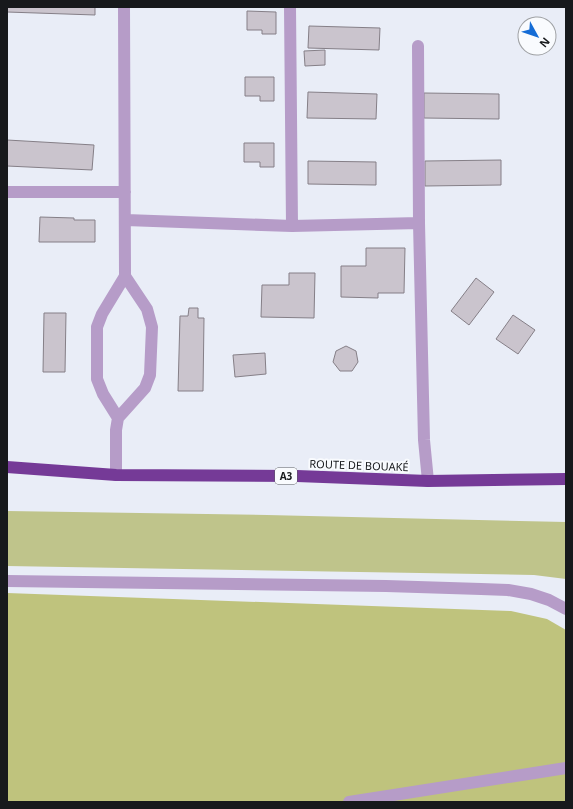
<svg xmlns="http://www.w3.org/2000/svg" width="573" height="809" viewBox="0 0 573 809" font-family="'Noto Sans',sans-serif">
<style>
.green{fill:#bfc48b}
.forest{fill:#bfc37d}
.building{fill:#cac4cd;stroke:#857f87}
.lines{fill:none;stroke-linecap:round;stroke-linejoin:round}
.minor{stroke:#b69cc8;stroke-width:12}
.highway{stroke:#753a97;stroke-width:12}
.labels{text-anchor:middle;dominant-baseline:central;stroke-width:4;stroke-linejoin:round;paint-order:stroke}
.shield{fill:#f9fbfe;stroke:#5b5d60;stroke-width:1}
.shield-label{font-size:10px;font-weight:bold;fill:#17191c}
.street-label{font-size:11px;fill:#17191c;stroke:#f9fbfe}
</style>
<rect width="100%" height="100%" fill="#e9edf7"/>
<!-- green -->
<path class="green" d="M7,511l260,4 299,7v57l-32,-4 -527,-9z"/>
<!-- forest -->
<path class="forest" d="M7,593l504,18 36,8 19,11v172h-559z"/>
<!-- building -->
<path class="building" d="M7,7h88v8l-88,-3z
M247,11l29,1v22h-14v-4h-15z
M309,26l71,2 -1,22 -71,-2z
M325,50v15l-20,1 -1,-15z
M245,77h29v24h-14v-5h-15z
M308,92l69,2 -1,25 -69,-1z
M424,93l75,1v25l-75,-1z
M7,140l87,5 -2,25 -85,-4z
M244,143h30v24h-14v-5h-16z
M501,160v25l-76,1v-25z
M308,161l68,1v23l-68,-1z
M40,217l34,1v2h21v22h-56z
M366,248h39l-1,45h-26v5l-37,-1v-31h25z
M289,273h26l-1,45 -53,-1 1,-32h27z
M476,278l18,14 -25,33 -18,-14z
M189,308h9v10h6l-1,73h-25l2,-75h8z
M44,313h22l-1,59h-22z
M513,315l22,15 -17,24 -22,-15z
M346,346l10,5 2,11 -6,9h-12l-7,-9 3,-11z
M265,353l1,21 -31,3 -2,-22z"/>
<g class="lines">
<!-- minor -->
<path class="minor" d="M290,7l2,219
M418,46l1,177 5,217 4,41
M7,192h118
M126,220l166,6 127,-3
M118,418l-15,-24 -6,-15v-52l5,-13 23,-38 -1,-269
M116,475v-45l2,-12 27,-30 5,-13 2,-48 -5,-18 -22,-33
M7,581l379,5 95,3 27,1 23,4 18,6 17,9
M349,802l217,-34"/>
<!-- highway -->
<path class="highway" d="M7,467l109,8 181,1 131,5 138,-2"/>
</g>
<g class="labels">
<!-- shield labels -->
<rect class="shield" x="275" y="468" width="22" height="16" rx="3"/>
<g class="shield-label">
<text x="286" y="476">A3</text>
</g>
<!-- street labels -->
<g class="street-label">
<text transform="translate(359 465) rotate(2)">ROUTE DE BOUAKÉ</text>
</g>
</g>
<!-- border -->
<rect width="573" height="809" fill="none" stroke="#17191c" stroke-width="16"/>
<!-- north arrow -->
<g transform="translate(537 36) rotate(130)"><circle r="19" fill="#f9fbfe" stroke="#9fa1a4"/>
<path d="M0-3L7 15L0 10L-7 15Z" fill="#146cd6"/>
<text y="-6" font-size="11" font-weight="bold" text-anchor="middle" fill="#17191c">N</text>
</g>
</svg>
